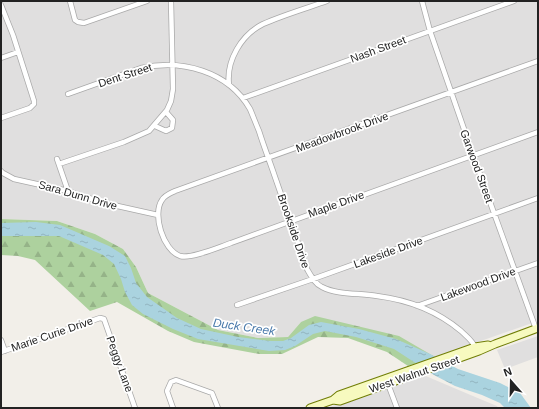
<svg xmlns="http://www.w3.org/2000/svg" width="539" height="409" viewBox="0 0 539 409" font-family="Helvetica,sans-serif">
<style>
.residential{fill:#e0dfdf}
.forest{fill:url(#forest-firs)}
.water{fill:url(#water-ripples)}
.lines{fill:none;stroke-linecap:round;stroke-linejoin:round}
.street-casing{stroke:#a9a9a9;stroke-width:6}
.secondary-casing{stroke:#707d05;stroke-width:9}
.street{stroke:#fff;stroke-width:4.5}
.secondary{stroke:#f7fabf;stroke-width:7}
.labels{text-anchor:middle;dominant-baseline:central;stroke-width:3.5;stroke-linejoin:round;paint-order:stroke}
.street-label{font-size:11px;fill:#222;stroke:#fff}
.water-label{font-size:12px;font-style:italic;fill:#4a7aab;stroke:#fff}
</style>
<defs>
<pattern id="forest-firs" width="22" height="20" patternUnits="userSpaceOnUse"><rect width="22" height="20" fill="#add19e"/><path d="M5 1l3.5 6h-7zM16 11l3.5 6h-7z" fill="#95b388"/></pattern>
<pattern id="water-ripples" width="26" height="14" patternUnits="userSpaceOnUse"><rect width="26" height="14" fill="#aad3df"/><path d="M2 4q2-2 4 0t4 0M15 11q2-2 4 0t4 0" fill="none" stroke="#92b5bf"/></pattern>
</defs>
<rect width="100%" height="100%" fill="#f2efe9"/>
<!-- residential -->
<path class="residential" d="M1,1h537v320l-103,36 -134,-35 -13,15 -30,1 -40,-8 -70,-37 -12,-26 -13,-18 -28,-15 -38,-13 -56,-2z
M538,336v21l-33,12 -8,-19z
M421,374l59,25 17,7 1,2h-171z"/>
<!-- forest -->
<path class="forest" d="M1,219l56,2 38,13 28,15 13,18 12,26 70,37 40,8 30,-1 13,-15 14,-6 84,20 36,21 -27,9 -21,-14 -39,-14 -30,-1 -36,17h-23l-65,-12 -26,-11 -51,-29 -27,9 -55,-51 -17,-4 -17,-1z"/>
<!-- water -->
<path class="water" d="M36,222l24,3 49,21 16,10 6,12 5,15 11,14 30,21 24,11 37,8 33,4h12l8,-3 18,-13 12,-3 38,7 37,10 34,15 28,15 42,14 20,10 11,15h-26l-5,-5 -18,-8 -27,-9 -21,-11 -40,-26 -38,-12 -31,-6 -12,3 -18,12 -10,4 -16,1 -71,-12 -25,-10 -30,-15 -11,-9 -7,-13 -4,-13 -7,-15 -11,-9 -44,-19h-58v-13z"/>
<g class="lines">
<defs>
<path id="street" d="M70,1l5,19 3,2 6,1 63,-22
M422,1l8,30 43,124 63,174
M1,5l12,30 21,66v3l-4,4 -29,10
M1,58l17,-6
M538,61l-363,130c-4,2 -10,4 -13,9 -10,14 1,50 18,56 12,3 39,-9 51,-13l307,-111
M229,85c-3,-24 12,-50 34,-61 20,-9 44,-16 64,-23
M68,94l73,-26c41,-9 87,3 109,41 3,7 6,15 9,22 5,16 11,31 16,46 11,31 21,61 32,92 4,7 8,15 15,18 15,8 39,6 55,9 32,4 59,14 84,35 5,5 11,9 14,16
M243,98l271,-97
M155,126l11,5 6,-3 1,-8 -7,-8
M57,159l11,32
M59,164l65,-22 25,-11 18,-21 4,-9 2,-12 -2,-88
M1,171l2,2 11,6 54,12 36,12 54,12
M237,305l76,-26 225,-81
M417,306l121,-43
M1,340l4,11
M1,352l99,-34 4,1 31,89
M388,384l9,24
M173,408l-6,-17 4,-9 5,-2 36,13 6,15"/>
<path id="secondary" d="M333,400l7,1 139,-50 16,-7 43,-16
M310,408l23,-8 6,-5 136,-48 13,-2"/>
</defs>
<!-- street casing -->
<use href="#street" class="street-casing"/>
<!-- secondary casing -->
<use href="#secondary" class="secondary-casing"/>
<!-- street -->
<use href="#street" class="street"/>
<!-- secondary -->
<use href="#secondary" class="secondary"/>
</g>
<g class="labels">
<!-- street labels -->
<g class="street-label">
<text transform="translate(378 49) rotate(-20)">Nash Street</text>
<text transform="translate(125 75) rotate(-18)">Dent Street</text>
<text transform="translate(342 132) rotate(-20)">Meadowbrook Drive</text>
<text transform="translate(477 166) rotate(70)">Garwood Street</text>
<text transform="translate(78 195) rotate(16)">Sara Dunn Drive</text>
<text transform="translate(336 204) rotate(-20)">Maple Drive</text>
<text transform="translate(294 231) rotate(71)">Brookside Drive</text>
<text transform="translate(388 252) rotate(-20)">Lakeside Drive</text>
<text transform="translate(478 284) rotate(-20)">Lakewood Drive</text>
<text transform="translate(52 334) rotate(-19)">Marie Curie Drive</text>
<text transform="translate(120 364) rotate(70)">Peggy Lane</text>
<text transform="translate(414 374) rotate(-19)">West Walnut Street</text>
</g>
<!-- water labels -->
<g class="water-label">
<text transform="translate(244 327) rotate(8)">Duck Creek</text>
</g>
</g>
<!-- border -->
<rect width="539" height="409" fill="none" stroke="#222222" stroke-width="4"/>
<!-- north arrow -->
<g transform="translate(511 381) rotate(340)" stroke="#ffffff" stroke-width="3" paint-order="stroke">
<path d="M0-3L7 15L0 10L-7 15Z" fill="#222222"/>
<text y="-6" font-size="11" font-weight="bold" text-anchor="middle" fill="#222222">N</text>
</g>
</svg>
